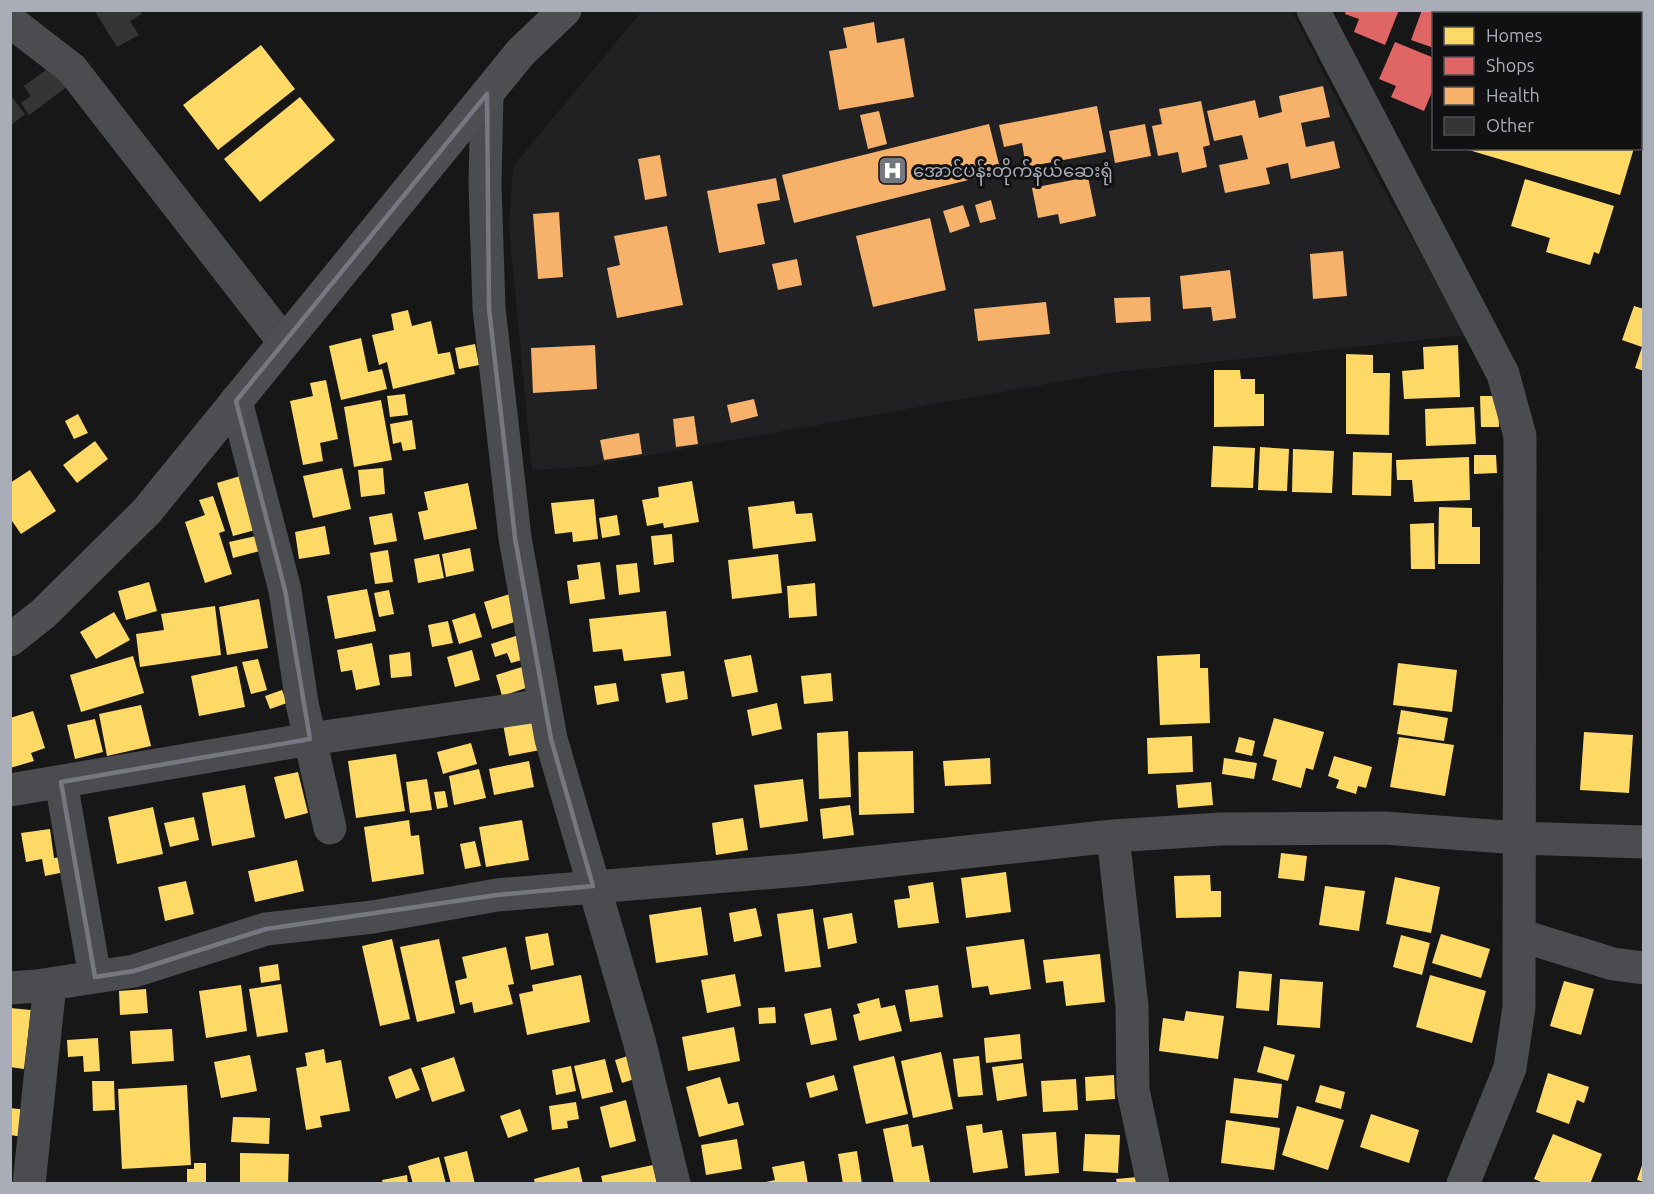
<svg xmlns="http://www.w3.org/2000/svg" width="1654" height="1194" viewBox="0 0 1654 1194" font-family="Ubuntu,'Noto Sans Myanmar',sans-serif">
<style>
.built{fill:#212123}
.homes{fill:#ffd966}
.shops{fill:#e06666}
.health{fill:#f6b26b}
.building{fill:#353536}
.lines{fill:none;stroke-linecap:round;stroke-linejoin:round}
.minor{stroke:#4b4c50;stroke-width:33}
.major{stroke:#4d4f52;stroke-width:33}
.highway{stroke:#4e4e51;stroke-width:33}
.marked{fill:none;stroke:#757880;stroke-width:4.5;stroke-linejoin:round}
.labels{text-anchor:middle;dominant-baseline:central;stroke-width:6;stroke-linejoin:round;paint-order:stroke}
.poi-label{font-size:18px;fill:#a8adb8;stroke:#111113;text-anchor:start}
</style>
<rect width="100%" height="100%" fill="#171717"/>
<!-- built -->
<path class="built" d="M642,11h650l83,163 93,161 -360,38 -525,94 -51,3 -23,-243 4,-61z"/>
<!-- homes -->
<path class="homes" d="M261,45l34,44 -77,61 -35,-45z
M300,97l35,43 -75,62 -36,-43z
M1462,148h172l-14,47z
M1525,179l89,27 -15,48 -5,-2 -4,13 -44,-13 4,-14 -39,-12z
M1634,306l10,3v62l-9,-3 7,-21 -20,-7z
M408,310l4,16 19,-5 7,33 12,-2 5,22 -62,15 -6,-27 -8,3 -7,-30 22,-5 -3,-16z
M361,338l7,34 14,-3 5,20 -46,11 -12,-54z
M475,344l4,21 -20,4 -4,-21z
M1458,345l2,52 -56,2 -2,-28 22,-2 -1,-22z
M1346,354l27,1v18h17l-1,62 -43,-1z
M1214,370h26l1,9h14v15h9v32l-50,1z
M326,380l12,59 -18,4 3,18 -20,4 -13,-64 23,-5 -3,-13z
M405,394l3,21 -18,2 -3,-21z
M1480,396h18l1,31h-18z
M381,400l11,60 -38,7 -10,-60z
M1474,407l2,37 -50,2 -1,-37z
M78,414l10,19 -14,6 -9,-18z
M412,420l4,29 -13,2 -2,-9 -8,2 -3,-20z
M95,441l13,18 -31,24 -14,-18z
M1213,446l42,2 -2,40 -42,-1z
M1260,447l29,2 -2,42 -29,-1z
M1293,449l41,2 -2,42 -40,-1z
M1353,452l39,1 -1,43 -39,-1z
M1474,455h22l1,18 -23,1z
M1469,457l1,43 -56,2 -2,-22h-15l-1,-20z
M342,468l9,41 -38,9 -10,-42z
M383,468l2,26 -24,3 -3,-27z
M30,470l26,41 -35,23 -11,-16v-35z
M250,473l16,54 -33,9 -16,-53z
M692,481l7,41 -35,6 -1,-5 -16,3 -5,-26 17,-3 -1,-10z
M468,483l9,46 -53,11 -6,-28 10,-2 -4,-18z
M213,496l12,35 -6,2 13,41 -27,9 -20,-61 20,-7 -6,-15z
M594,499l4,40 -25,3 -1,-10 -17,2 -4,-31z
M794,501l2,13 16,-1 4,28 -63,8 -5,-42z
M1439,507l33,1v19h8v37h-42z
M392,513l5,28 -23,4 -5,-28z
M617,515l3,20 -18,3 -3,-20z
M1434,523l1,46h-24l-1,-45z
M325,526l5,28 -31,5 -4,-27z
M672,534l2,28 -20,3 -3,-29z
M260,535l4,15 -31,8 -4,-16z
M470,548l4,23 -28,6 -4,-23z
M388,550l5,32 -18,2 -5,-31z
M439,554l5,24 -26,5 -4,-24z
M778,554l4,39 -50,6 -4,-39z
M600,562l5,37 -35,5 -3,-23 12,-2 -2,-14z
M637,563l3,29 -21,3 -3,-30z
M149,582l8,29 -31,9 -8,-29z
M815,583l2,33 -28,2 -2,-32z
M367,589l9,42 -41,8 -8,-43z
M389,590l5,24 -15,3 -5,-24z
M510,594l8,27 -26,8 -8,-27z
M259,599l9,49 -41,7 -8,-48z
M215,606l6,49 -81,12 -4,-33 28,-4 -3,-16z
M666,611l5,45 -47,5 -2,-12 -29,3 -4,-33z
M114,612l16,28 -34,19 -16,-27z
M475,613l7,24 -23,7 -7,-24z
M448,621l5,22 -21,4 -4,-22z
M522,634l7,24 -18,5 -4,-10 -12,4 -4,-13z
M372,643l8,42 -24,5 -4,-20 -11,2 -4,-22z
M472,650l8,30 -25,7 -8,-30z
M410,652l2,24 -21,2 -2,-23z
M1200,654v14h8l2,55 -50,2 -3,-69z
M751,655l7,37 -26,5 -8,-37z
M133,656l11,37 -63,19 -11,-37z
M258,659l9,31 -16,4 -9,-32z
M1398,663l59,7 -5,42 -59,-7z
M532,664l6,20 -36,12 -6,-21z
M237,666l8,41 -46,9 -8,-40z
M684,671l4,28 -22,4 -5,-29z
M831,673l2,28 -29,3 -3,-28z
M616,683l3,18 -22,4 -3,-19z
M282,690l5,13 -17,6 -5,-13z
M777,703l5,26 -30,7 -5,-26z
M141,705l10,41 -44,10 -8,-42z
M1401,710l47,8 -4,23 -47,-7z
M33,711l12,37 -14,5 3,8 -24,7v-50z
M533,717l7,33 -31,6 -6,-32z
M1274,718l50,14 -11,38 -7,-2 -5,20 -29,-8 5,-20 -14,-4z
M95,719l8,33 -28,7 -8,-34z
M848,731l3,66 -32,2 -2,-66z
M1584,732l49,3 -4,58 -49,-3z
M1192,736l1,36 -45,2 -1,-36z
M1239,737l16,4 -3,15 -17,-4z
M1399,737l55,8 -9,51 -55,-9z
M471,743l6,21 -34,10 -6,-22z
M913,751l1,62 -55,2 -1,-63z
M396,754l9,57 -49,7 -8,-57z
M1334,756l38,11 -6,21 -8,-2 -2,8 -20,-6 3,-8 -11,-4z
M990,758l1,26 -46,2 -2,-25z
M1224,758l33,5 -3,16 -32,-5z
M529,761l5,26 -40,8 -5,-26z
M479,769l7,29 -32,7 -5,-29z
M298,772l10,41 -23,6 -11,-42z
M427,779l5,31 -22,3 -4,-31z
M803,779l5,42 -48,7 -6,-43z
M1211,782l2,23 -35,3 -2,-23z
M245,785l10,52 -43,9 -10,-53z
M445,791l3,16 -11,2 -3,-17z
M850,805l4,30 -31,4 -3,-30z
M153,807l10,47 -46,10 -9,-47z
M194,817l5,23 -29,7 -6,-24z
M743,818l5,32 -32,5 -4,-32z
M409,820l2,16 8,-1 5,39 -52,8 -8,-55z
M522,820l7,40 -43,7 -7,-40z
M50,829l4,29 9,-1 2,15 -20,4 -3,-17 -16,3 -5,-29z
M475,841l6,25 -16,3 -5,-25z
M1281,853l26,3 -3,25 -26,-3z
M297,860l7,31 -49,11 -7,-31z
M1006,872l5,40 -45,6 -5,-40z
M1210,875l1,16h10v26l-45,1 -2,-42z
M1395,877l45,10 -9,46 -45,-9z
M186,881l8,33 -29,7 -7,-34z
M933,882l6,41 -41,5 -4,-28 16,-2 -2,-12z
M1325,886l40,5 -6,40 -40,-6z
M701,907l7,48 -52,8 -7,-48z
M756,908l6,28 -28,6 -5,-29z
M813,909l8,58 -36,5 -8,-58z
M852,913l5,30 -29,6 -5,-31z
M548,933l6,32 -23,5 -6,-33z
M1441,934l49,15 -9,29 -49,-15z
M1401,935l29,8 -8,32 -29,-8z
M392,939l18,80 -30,7 -18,-80z
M439,939l16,74 -38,9 -17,-75z
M1024,939l7,50 -41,6 -2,-9 -16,2 -6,-41z
M506,947l8,37 -6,1 5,19 -39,9 -2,-11 -12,3 -5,-24 12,-3 -5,-21z
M1100,954l5,48 -39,4 -3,-25 -17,2 -3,-23z
M278,964l2,16 -19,3 -2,-16z
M1239,971l33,3 -3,37 -33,-3z
M735,974l6,32 -34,7 -6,-33z
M581,975l9,47 -63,13 -8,-41 14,-3 -1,-6z
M1430,975l56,16 -14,52 -56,-16z
M1280,979l43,3 -3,46 -43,-3z
M1564,981l30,8 -13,46 -31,-9z
M281,984l7,48 -31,5 -8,-48z
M241,985l6,46 -41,7 -7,-47z
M938,985l5,32 -33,5 -5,-32z
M146,989l2,24 -28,2 -1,-24z
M879,998l2,10 14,-3 7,26 -43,10 -6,-26 7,-2 -3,-9z
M775,1007l1,16 -17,1 -1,-16z
M10,1008l21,2 -7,59 -14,-2z
M831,1008l6,32 -26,5 -7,-31z
M1186,1011l38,5 -6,43 -59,-8 4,-33 21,3z
M734,1027l6,34 -52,10 -6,-34z
M172,1029l2,32 -42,3 -2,-33z
M1020,1034l2,25 -36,4 -2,-25z
M98,1038l2,33 -16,1 -1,-16 -15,1 -1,-17z
M1264,1046l31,9 -7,26 -31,-9z
M324,1049l2,14 15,-3 9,51 -30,5 2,11 -16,3 -10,-62 11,-2 -2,-13z
M941,1052l12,57 -40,9 -12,-57z
M250,1055l7,36 -36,7 -7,-36z
M631,1055l7,23 -16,5 -7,-23z
M894,1056l14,58 -42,10 -13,-58z
M979,1056l4,39 -25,2 -5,-38z
M454,1057l11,34 -33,11 -11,-34z
M605,1059l8,33 -31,7 -8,-33z
M1023,1063l4,33 -30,5 -5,-34z
M571,1066l5,25 -20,4 -4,-25z
M411,1068l9,22 -24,9 -8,-22z
M1548,1073l41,14 -5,16 -7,-3 -8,24 -33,-12z
M834,1075l4,15 -28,8 -4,-15z
M1114,1075l1,24 -29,2 -1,-24z
M720,1077l8,27 10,-2 6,23 -45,12 -13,-50z
M1234,1078l48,6 -4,34 -48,-5z
M1076,1079l2,31 -35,2 -2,-31z
M92,1081h22l1,29 -22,1z
M187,1085l4,80 -69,4 -4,-80z
M1320,1085l25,7 -4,17 -26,-7z
M626,1100l10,41 -26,7 -10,-41z
M576,1102l3,17 -12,2 1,7 -16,2 -3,-24z
M1297,1106l47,14 -16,50 -46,-15z
M10,1108l17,2 -4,27 -13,-2z
M520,1109l8,22 -20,7 -8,-22z
M1371,1114l48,16 -10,33 -49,-16z
M233,1117l37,1 -1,26 -38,-2z
M1226,1120l54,8 -6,42 -53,-7z
M908,1124l4,23 11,-2 7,37 -36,2 -11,-55z
M982,1124l1,9 19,-3 6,38 -35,5 -7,-47z
M1056,1132l3,41 -34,3 -3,-42z
M1085,1134l35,1 -2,38 -35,-2z
M1553,1134l49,20 -12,30h-44l-12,-5z
M737,1139l5,30 -36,6 -5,-30z
M467,1151l8,33h-24l-7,-27z
M857,1151l5,33h-19l-5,-30z
M240,1153l49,1 -1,30h-48z
M439,1157l7,27h-33l-5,-18z
M804,1161l4,23h-41l-1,-2 9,-2 -3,-13z
M1643,1162h1v20l-7,-2z
M194,1163h12v19h-19v-13h7z
M653,1165l4,19h-54l-2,-8z
M579,1167l4,17h-48l-1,-5z
M407,1175l1,9h-25l-1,-4z
M1138,1177l1,7h-22l-1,-5z"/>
<!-- shops -->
<path class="shops" d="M1346,10h53l-14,35 -31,-13 5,-13 -14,-5z
M1422,10h26l7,3 -21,1v34l-23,-8z
M1395,42l39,16v29l-10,24 -33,-14 5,-11 -17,-7z"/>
<!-- health -->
<path class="health" d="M874,22l3,21 27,-5 10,59 -75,13 -10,-59 18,-3 -4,-20z
M1323,86l7,31 -29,6 5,24 28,-6 6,27 -49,11 -3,-16 -22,5 4,16 -45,9 -6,-28 29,-6 -6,-24 -28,6 -7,-30 48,-11 4,18 23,-6 -3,-16z
M1201,101l9,44 -7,2 4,20 -25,6 -4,-21 -20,4 -6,-30 10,-2 -3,-15z
M1097,106l9,46 -80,15 -4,-24 -18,4 -5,-22z
M879,111l8,33 -19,5 -8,-34z
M989,124l12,48 -207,51 -12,-48z
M1145,124l6,32 -36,7 -6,-32z
M660,155l7,41 -22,4 -7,-41z
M1088,177l8,39 -36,8 -2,-10 -20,4 -6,-30z
M776,178l4,22 -23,4 8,40 -46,9 -12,-62z
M991,200l5,19 -16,4 -5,-18z
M963,205l7,21 -20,7 -7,-22z
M559,212l4,65 -25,2 -5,-65z
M930,218l16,72 -73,17 -17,-71z
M667,226l16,79 -66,13 -10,-50 13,-3 -6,-29z
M1343,251l4,45 -34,3 -3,-45z
M797,259l5,26 -24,5 -6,-26z
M1230,270l6,48 -23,3 -2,-14 -28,2 -3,-33z
M1150,297l1,24 -35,2 -2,-25z
M1046,302l4,32 -72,7 -4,-32z
M595,345l2,44 -64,4 -2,-45z
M754,399l4,17 -27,7 -4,-18z
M694,416l4,28 -22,3 -3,-28z
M639,433l3,21 -38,6 -4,-20z"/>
<!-- building -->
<path class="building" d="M94,10h45l3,4 -12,7 9,14 -22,12z
M53,65l15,21 -39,29 -8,-12 10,-7 -7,-10z
M10,95l15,19 -15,12z"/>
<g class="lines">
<!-- minor -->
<path class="minor" d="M1313,10l190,364 17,62 -1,571 -9,61 -47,116
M10,21l62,48 212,273
M487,94l-2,90 4,124 26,230 36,201 88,301 35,144
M236,401l49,189 17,113 28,125
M61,782l34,195
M10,790l300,-51 235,-34
M1113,836l19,170 1,84 20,94
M1519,935l94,29 31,4
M10,988l27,-2 97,-15 132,-42 107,-12 124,-22 303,-25 313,-34 108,-7 163,-1 135,10 125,4
M29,1184l21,-200"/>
<!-- major -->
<path class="major" d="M10,640l34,-27 103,-102 374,-459 44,-42"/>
<!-- highway -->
<path class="highway" d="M1605,10l5,4
M1640,30l4,1"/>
</g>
<!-- marked area -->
<path class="marked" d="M487,94l2,214 26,230 36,201 42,147 -96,9 -231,34 -132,42 -39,6 -34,-195 249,-43 -25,-149 -49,-189z"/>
<!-- icons -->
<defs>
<symbol id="hospital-square" viewBox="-11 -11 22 22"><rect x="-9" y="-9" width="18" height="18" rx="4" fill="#757880" stroke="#111113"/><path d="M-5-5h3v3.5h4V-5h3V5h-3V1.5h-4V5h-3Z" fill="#fff"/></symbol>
</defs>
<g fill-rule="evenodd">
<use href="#hospital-square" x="876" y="154" width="33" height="33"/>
</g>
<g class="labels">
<!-- poi labels -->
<g class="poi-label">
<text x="913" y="170">အောင်ပန်းတိုက်နယ်ဆေးရုံ</text>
</g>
</g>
<!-- border -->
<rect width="1654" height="1194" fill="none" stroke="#a8adb8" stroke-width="24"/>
<!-- legend -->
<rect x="1432" y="12" width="210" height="138" fill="#111113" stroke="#4d4f55" stroke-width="1.5"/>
<rect x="1444" y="27" width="30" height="18" fill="#ffd966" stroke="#4d4f55" stroke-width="1.5"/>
<text x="1486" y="42" font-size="18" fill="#a8adb8">Homes</text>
<rect x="1444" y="57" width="30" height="18" fill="#e06666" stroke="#4d4f55" stroke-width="1.5"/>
<text x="1486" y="72" font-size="18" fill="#a8adb8">Shops</text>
<rect x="1444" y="87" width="30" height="18" fill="#f6b26b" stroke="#4d4f55" stroke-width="1.5"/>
<text x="1486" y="102" font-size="18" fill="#a8adb8">Health</text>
<rect x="1444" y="117" width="30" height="18" fill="#353536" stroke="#4d4f55" stroke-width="1.5"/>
<text x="1486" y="132" font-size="18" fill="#a8adb8">Other</text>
</svg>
